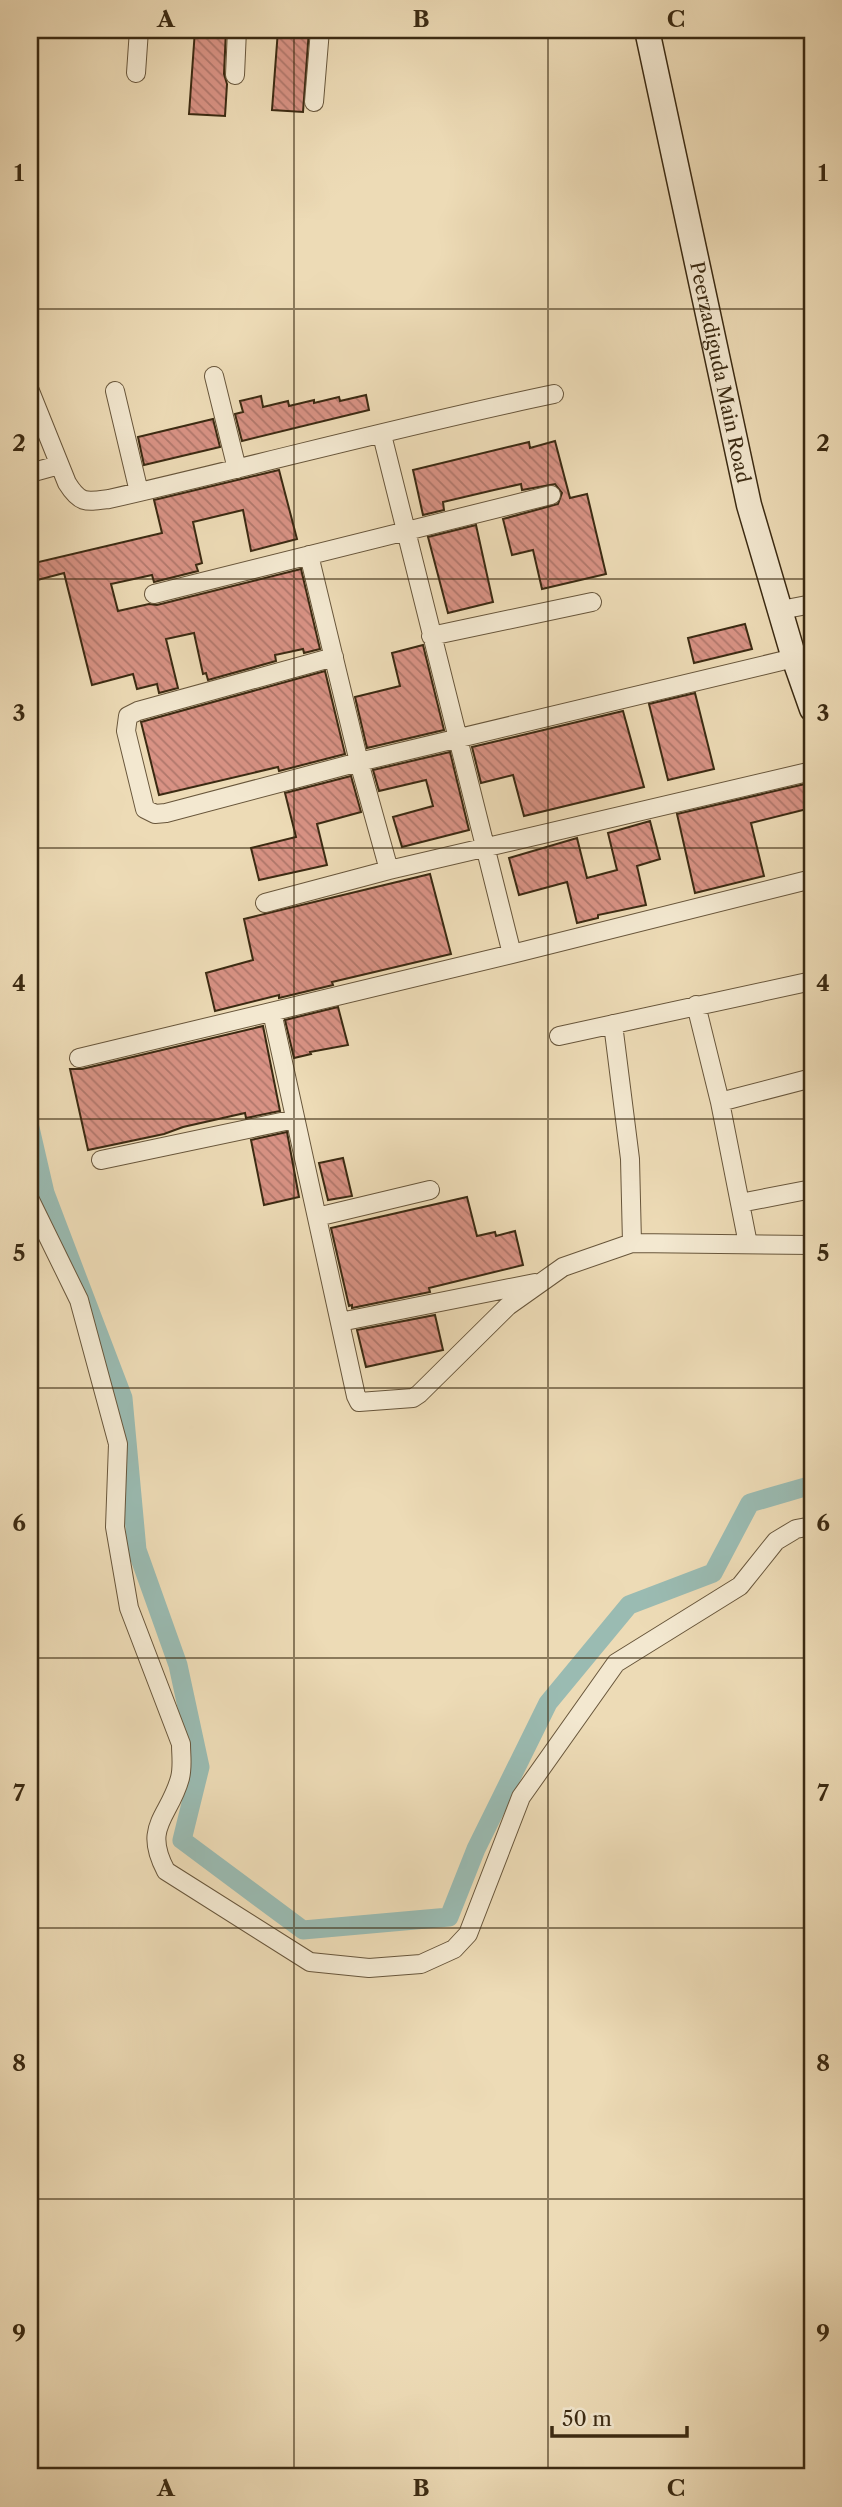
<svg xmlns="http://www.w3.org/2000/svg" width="842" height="2507" viewBox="0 0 842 2507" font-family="'Libre Caslon Text',serif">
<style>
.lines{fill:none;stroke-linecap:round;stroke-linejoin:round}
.canal{stroke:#9abbb2;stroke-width:19}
.building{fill:url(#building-back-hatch);stroke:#3b2a12;stroke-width:2}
.street-casing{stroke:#68563b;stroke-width:20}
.secondary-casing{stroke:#3b2a12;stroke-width:27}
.street{stroke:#f3e8d0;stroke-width:18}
.secondary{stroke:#f3e8d0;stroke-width:24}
.grid{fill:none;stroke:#3b2a12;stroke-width:2;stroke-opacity:0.55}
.labels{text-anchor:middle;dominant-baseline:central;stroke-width:5;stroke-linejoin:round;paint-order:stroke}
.street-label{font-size:19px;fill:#3b2a12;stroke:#f3e8d0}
.neatline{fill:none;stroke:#3b2a12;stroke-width:2.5}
.grid-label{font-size:23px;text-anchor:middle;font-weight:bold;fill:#3b2a12}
</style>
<defs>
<pattern id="building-back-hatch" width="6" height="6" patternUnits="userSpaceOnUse" patternTransform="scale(1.75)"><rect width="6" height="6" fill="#d89284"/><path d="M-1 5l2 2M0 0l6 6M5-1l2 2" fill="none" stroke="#b0776b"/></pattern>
</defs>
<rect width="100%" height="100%" fill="#eddbb6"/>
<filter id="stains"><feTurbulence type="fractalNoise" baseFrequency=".00286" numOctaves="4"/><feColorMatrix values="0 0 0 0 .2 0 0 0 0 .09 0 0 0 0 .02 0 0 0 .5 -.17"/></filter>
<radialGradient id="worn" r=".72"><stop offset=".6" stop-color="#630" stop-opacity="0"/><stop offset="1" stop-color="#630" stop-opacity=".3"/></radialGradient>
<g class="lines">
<!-- canal -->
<path class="canal" d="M30,1128l15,65 78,205 14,152 41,115 22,102 -18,73 121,90 146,-13 27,-68 72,-146 81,-98 84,-32 37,-70 62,-18"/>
</g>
<!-- building -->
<path class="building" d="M195,30h31l-2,44 3,10 -2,32 -36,-2z
M278,30h31l-6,82 -31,-2z
M366,395l3,15 -127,31 -7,-27 8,-2 -3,-11 21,-5 2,11 25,-6 1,5 25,-6v3l25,-6 1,4z
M213,419l7,28 -76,18 -6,-28z
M555,441l15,57 17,-4 19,80 -64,15 -9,-39 -21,5 -9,-36 55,-15 4,-11 -7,-9 -33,6 -1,-6 -27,6 -51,12 1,8 -21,5 -10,-45 116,-28 1,6z
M279,470l18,69 -46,12 -8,-41 -50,12 9,41 -6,2 2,6 -44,11 -2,-7 -41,9 7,27 31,-7 8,1 144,-36 19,80 -16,4 -1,-4 -28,6 1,6 -68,19 -2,-7 -3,1 -9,-41 -28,6 12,49 -19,5 -2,-9 -20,5 -4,-15 -41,11 -28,-112 -34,9v-18l132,-31 -8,-33z
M476,525l17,77 -45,11 -20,-76z
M745,624l7,25 -58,14 -6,-25z
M423,645l21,85 -77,18 -12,-51 45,-11 -8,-33z
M325,671l20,83 -66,17 -1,-4 -119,28 -18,-73z
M695,693l19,76 -46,11 -19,-76z
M623,711l21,76 -120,29 -11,-41 -32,8 -9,-36z
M450,752l19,78 -67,17 -9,-30 40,-11 -7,-26 -47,11 -6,-21z
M351,776l10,36 -44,12 10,41 -68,15 -8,-32 45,-11 -11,-44z
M805,784l6,24 -60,15 13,53 -69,17 -18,-79z
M650,821l10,38 -23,7 9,39 -48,10v3l-21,5 -10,-41 -48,13 -10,-37 68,-20 10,40 30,-8 -9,-37z
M430,874l21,80 -119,28 1,3 -54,13v-3l-64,16 -9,-38 47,-13 -9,-41z
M338,1007l10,38 -38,7 1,2 -17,4 -9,-38z
M263,1026l17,85 -34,7 -1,-5 -62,14 -19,7 -76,16 -18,-81h12z
M287,1132l12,65 -35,8 -13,-65z
M343,1158l9,38 -24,4 -9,-37z
M467,1197l10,39 18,-4 1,4 19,-5 8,34 -94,23 1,4 -78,16v-3l-3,1 -18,-78z
M435,1315l8,35 -77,17 -9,-37z"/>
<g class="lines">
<defs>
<path id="street" d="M136,73l3,-43
M235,75l2,-45
M314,102l6,-72
M214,376l23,93
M30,391l37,92c13,21 19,19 42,16 149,-34 296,-74 445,-105
M115,391l24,101
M382,435l130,519
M30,473l29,-8
M309,555l50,207 30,108
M154,594l397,-99
M781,610l31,-6
M431,636l161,-34
M334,657l-196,54 -10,5 -2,15 19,78 10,5 11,-1 193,-51 435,-104
M265,903l124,-33 423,-99
M696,1005l24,97 28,142
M272,1012l84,384 3,6 54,-4 6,-4 89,-88 55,-39 69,-24 180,2
M613,1024l17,135 2,84
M559,1036l253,-55
M79,1058l433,-104 300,-75
M720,1102l92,-24
M101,1160l194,-41
M30,1200l49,100 39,144 -3,83 14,81 52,136c0,12 2,22 -1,34 -11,40 -38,48 -14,93l144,91 59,6 52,-4 33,-15 14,-15 53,-137 95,-134 124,-77 36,-45 20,-12 16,-3
M740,1203l72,-14
M317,1217l113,-27
M340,1322l195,-39"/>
<g id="secondary">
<path id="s1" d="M647,30l102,475 45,153 18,51"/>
</g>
</defs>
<!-- street casing -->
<use href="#street" class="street-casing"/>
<!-- secondary casing -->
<use href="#secondary" class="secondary-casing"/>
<!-- street -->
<use href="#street" class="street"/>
<!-- secondary -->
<use href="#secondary" class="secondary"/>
</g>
<!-- grid -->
<path class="grid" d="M294,30v2447M548,30v2447M30,309h782M30,579h782M30,848h782M30,1119h782M30,1388h782M30,1658h782M30,1928h782M30,2199h782"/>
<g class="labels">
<!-- street labels -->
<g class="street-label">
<text stroke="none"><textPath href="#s1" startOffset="350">Peerzadiguda Main Road</textPath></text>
</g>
</g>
<!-- margin -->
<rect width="842" height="2507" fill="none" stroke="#eddbb6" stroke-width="77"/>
<!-- scale -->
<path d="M552 2426v10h135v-10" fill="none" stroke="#3b2a12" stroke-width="3.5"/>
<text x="562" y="2426" font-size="21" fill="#3b2a12" stroke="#f3e8d0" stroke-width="5" paint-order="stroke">50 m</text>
<rect x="38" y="38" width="766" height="2430" class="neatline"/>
<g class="grid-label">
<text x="166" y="27">A</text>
<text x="421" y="27">B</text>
<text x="676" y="27">C</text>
<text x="19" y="181">1</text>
<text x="823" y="181">1</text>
<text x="19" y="451">2</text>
<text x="823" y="451">2</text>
<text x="19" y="721">3</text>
<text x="823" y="721">3</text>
<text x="19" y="991">4</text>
<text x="823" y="991">4</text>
<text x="19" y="1261">5</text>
<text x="823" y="1261">5</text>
<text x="19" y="1531">6</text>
<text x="823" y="1531">6</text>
<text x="19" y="1801">7</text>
<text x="823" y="1801">7</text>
<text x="19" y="2071">8</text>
<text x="823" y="2071">8</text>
<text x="19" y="2341">9</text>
<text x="823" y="2341">9</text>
<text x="166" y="2496">A</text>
<text x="421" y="2496">B</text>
<text x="676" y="2496">C</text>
</g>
<rect width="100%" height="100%" filter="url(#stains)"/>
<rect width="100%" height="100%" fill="url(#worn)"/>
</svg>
